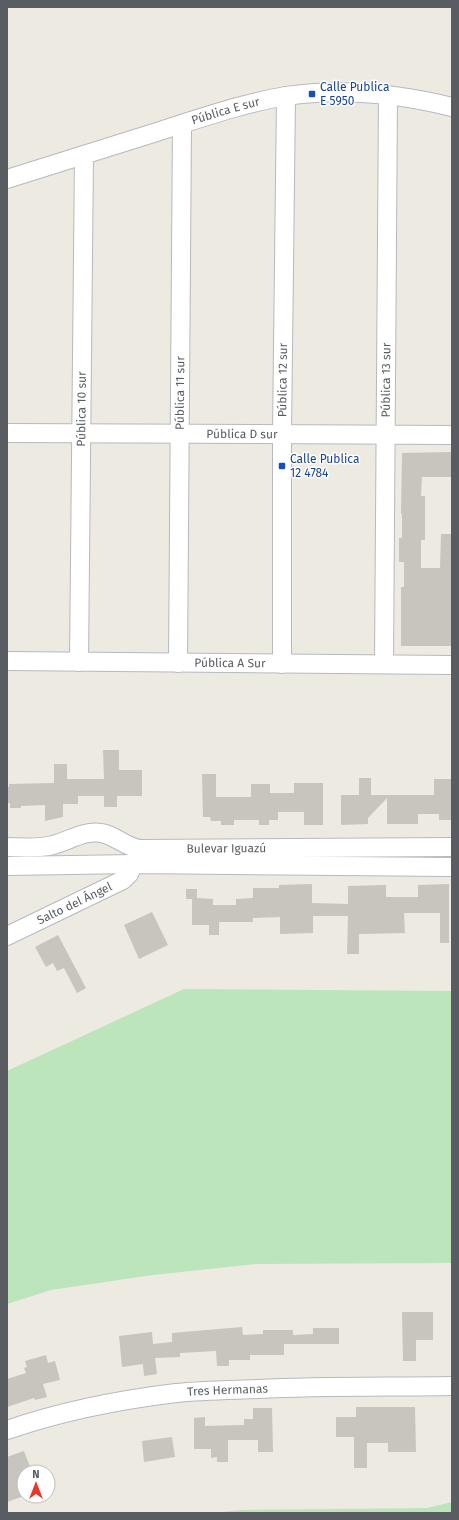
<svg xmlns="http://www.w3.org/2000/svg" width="459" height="1520" viewBox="0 0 459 1520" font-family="'Fira Sans',sans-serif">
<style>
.green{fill:#bde5bc}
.building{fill:#c8c4be}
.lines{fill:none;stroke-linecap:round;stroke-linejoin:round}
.minor-casing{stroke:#b6b9be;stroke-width:20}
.minor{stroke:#fff;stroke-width:18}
.transit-dot{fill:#1a4fb4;stroke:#fff;stroke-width:1.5}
.labels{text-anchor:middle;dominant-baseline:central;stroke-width:3;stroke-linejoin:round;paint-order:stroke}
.transit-label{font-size:12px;fill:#164399;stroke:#fff;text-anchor:start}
.street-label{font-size:12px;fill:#595d62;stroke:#fff}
</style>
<rect width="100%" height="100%" fill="#edeae1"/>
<!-- green -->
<path class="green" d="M184,989l268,2v272l-196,1 -103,11 -102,15 -44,14v-233z
M452,1502v11h-240l29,-3 186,-2z"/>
<!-- building -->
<path class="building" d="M452,452v25h-30l-1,19h4v44h-4v28h19l1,-34h11v112h-51v-59h3v-25h-5v-24h3v-24h-1l1,-61z
M103,750h16v20h23v26h-25v11h-13v-11h-26v8h-15v13l-18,4v-16l-24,1v2h-11v-5h-3v-16h2v-3l45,-1v-19h13v15h37z
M202,774h14v23h35v-13h19v9h24v-10h29v42h-19v-13h-26v8h-9v5h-10v-5h-25v5h-13v-4h-10l-1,-4h-7z
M359,778h12v17h63v-16h18v41h-13v-6h-21v10h-31v-26l-19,20v6l-27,1v-30h18z
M312,884v19l36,1v-18l38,-1v12h32v-12l31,-1v59h-9v-30h-36l1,20 -46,1v20h-12l1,-38h-35v17l-33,1v-17l-27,1v4h-34v13h-10v-10h-17v-26h-6v-10h11v9l16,1v6h23v-6l17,-1v-10h26v-3z
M152,912l16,33 -29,14 -15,-34z
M58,935l28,53 -9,5 -13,-25 -7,3 -4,-8 -7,4 -11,-20z
M402,1312h31v28h-17v21h-13z
M242,1327l1,8 20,-1v-4h30v5l20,-1v-6h26v16h-55v11h-34v5h-21v6h-12l-1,-15 -36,2v4l-25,1 2,16 -13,2 -1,-12 -21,3 -3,-31 33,-4 1,12 19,-2v-9z
M46,1355l2,8 7,-2 5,19 -17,4 4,13 -12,3 -1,-2 -27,9v-28l19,-6 -2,-5 3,-1 -2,-6z
M356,1407h59l1,45h-28v-9h-21v25h-13v-31h-18v-20h20z
M253,1408h19l1,44h-15v-12h-30v22h-11v-5l-6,1v-9h-17v-31l11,-1v9l39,-1v-6h9z
M172,1437l3,20 -31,5 -2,-21z
M24,1451l8,21h-8v24l-17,6v-45z"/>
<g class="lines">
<defs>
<g id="minor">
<path id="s1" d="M7,179c51,-16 102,-32 153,-48 41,-13 84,-28 126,-35 55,-8 113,-2 166,11"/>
<path id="s2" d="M7,433l445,2"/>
<path id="s3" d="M7,661l445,4"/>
<path id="s4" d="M79,662l5,-507"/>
<path id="s5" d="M178,663l4,-539"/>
<path id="s6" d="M282,664v-230l4,-338"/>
<path id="s7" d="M384,664l4,-568"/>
<path id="s8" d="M7,847c15,0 32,2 46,-2 16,-4 31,-15 48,-12 14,2 24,14 39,16l312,-2"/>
<path d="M7,866l128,-2 317,3"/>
<path id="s9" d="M7,936l116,-56 6,-6 9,-20"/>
<path id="s10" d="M7,1430c55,-19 111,-30 169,-37 27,-3 55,-3 82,-4 64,-3 129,-2 194,-3"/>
</g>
</defs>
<!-- minor casing -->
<use href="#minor" class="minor-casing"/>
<!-- minor -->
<use href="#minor" class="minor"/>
</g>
<!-- markers -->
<g class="transit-dot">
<rect x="308" y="90" width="8" height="8" rx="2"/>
<rect x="278" y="462" width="8" height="8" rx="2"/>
</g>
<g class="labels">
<!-- transit labels -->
<g class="transit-label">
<text x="320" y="87">Calle Publica<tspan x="320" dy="14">E 5950</tspan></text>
<text x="290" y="459">Calle Publica<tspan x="290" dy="14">12 4784</tspan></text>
</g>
<!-- street labels -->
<g class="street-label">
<text stroke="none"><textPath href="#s1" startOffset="229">Pública E sur</textPath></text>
<text stroke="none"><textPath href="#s6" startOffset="284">Pública 12 sur</textPath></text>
<text stroke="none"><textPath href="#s7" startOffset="284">Pública 13 sur</textPath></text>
<text stroke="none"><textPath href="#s5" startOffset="270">Pública 11 sur</textPath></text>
<text stroke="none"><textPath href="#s4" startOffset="253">Pública 10 sur</textPath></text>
<text stroke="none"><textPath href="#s2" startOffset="235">Pública D sur</textPath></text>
<text stroke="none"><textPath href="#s3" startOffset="223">Pública A Sur</textPath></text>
<text stroke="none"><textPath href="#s8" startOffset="225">Bulevar Iguazú</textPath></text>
<text stroke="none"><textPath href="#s9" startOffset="75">Salto del Ángel</textPath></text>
<text stroke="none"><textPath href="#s10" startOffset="225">Tres Hermanas</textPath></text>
</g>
</g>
<!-- border -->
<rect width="459" height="1520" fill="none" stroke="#595d62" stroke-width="16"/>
<!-- north arrow -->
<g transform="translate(36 1484)"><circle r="19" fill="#ffffff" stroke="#bdbec0"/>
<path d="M0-3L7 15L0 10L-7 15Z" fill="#eb3729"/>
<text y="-6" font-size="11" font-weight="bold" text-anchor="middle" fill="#595d62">N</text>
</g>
</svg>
